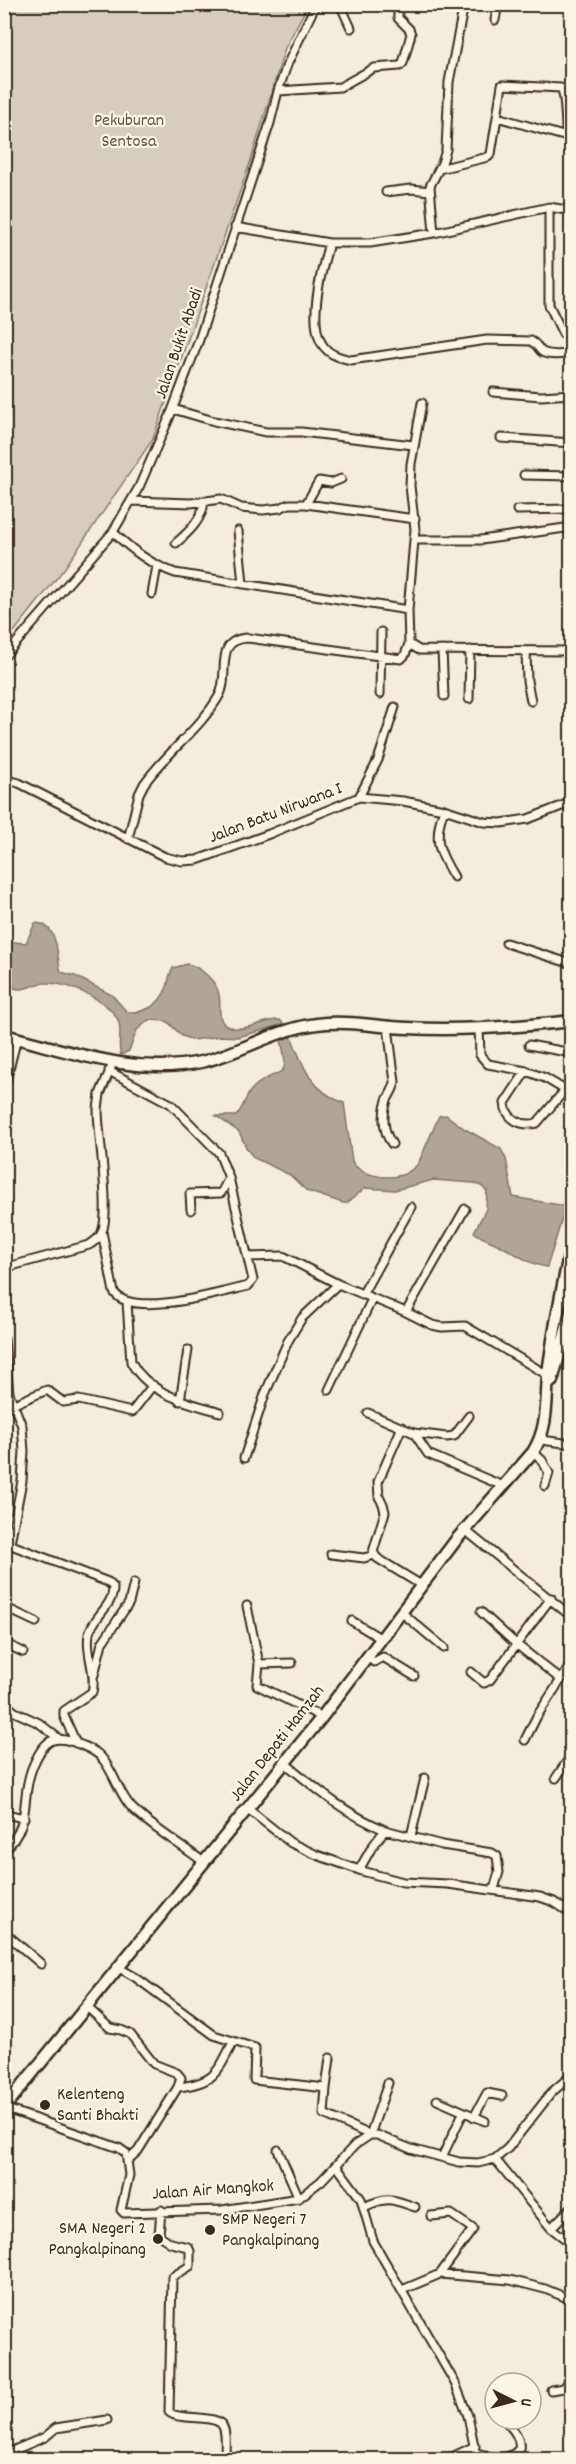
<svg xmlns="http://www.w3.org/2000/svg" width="576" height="2464" viewBox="0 0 576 2464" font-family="Dekko,sans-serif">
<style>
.green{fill:#d6cdbd;stroke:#887c6e;stroke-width:1.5}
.water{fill:#b0a596;stroke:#817466;stroke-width:1.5}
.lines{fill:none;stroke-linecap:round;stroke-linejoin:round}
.stream{stroke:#817466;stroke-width:2}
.street-casing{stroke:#3b2a1e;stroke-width:11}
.secondary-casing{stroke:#3b2a1e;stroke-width:15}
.street{stroke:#fcf5e5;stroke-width:7}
.secondary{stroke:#fcf5e5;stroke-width:10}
.poi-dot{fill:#3b2a1e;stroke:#fcf5e5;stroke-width:2}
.labels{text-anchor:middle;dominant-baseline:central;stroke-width:4.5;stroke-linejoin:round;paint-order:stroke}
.park-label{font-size:18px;fill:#625346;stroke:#fcf5e5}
.street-label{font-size:18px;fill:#3b2a1e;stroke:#fcf5e5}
.poi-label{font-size:18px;fill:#3b2a1e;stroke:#fcf5e5;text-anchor:start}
</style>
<rect width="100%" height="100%" fill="#f4eddd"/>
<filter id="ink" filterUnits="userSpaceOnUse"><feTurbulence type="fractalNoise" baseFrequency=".0167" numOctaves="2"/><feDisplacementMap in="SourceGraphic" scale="12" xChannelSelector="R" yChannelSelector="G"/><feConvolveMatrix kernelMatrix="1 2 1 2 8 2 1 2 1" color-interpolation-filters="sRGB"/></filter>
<g filter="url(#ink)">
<!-- green -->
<path class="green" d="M5,4l303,1 -23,43 -34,112 -98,279 -89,130 -59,74z"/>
<!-- water -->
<path class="water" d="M35,923c24,0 21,32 26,49l14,4 37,19 15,17c19,1 32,-6 40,-25 2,-7 2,-13 6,-19l14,-4c12,2 30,17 32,31 3,14 -5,30 15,33 15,3 30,-9 46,-8l4,4 -46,13 -17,-1 -28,4 -11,-4 -15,-15 -18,-1 -12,10 -8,21 -8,4c-4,-9 1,-21 -2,-32 -7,-22 -52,-41 -74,-40 -11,0 -20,9 -31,5l-2,-12 -7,-7v-33l9,6 12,1z
M291,1036c12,31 20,55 53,67l8,58c6,14 35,19 50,14 6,-2 12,-7 16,-11l21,-48 7,-1 19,14 36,20 5,10 7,38 53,9 -19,61c-18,-2 -31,-14 -48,-22 -9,-5 -17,-6 -25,-13l12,-23 1,-18 -6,-5 -7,-3 -41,-3 -38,10 -30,-2 -18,15h-4l-36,-12 -17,-16 -36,-17 -7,-9 -8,-17 -23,-16h20c8,-8 9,-20 17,-28 25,-24 39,-3 28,-48z"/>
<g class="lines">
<!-- stream -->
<path class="stream" d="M563,1210l9,1"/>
<defs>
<path id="street" d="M340,4l11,24
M495,20l3,-16
M278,91l62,-4 34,-19 26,-2 3,-3 8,-29 -2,-5 -11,-11v-14
M567,137c-2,-12 -1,-42 -6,-49l-59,-3 -5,32 70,20h5
M439,169l49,-12 3,-3 6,-37
M386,192l25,-3 19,2
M549,207v98l14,29
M235,227l94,16h41l64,-10 115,-26 23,4
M434,233l-4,-47 12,-23 4,-13 3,-68 15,-78
M329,243c-7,25 -24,86 -3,106 6,7 17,9 25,11l136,-20 44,1c6,3 6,6 10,10 7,6 22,3 31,3
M493,392l48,4 31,-2
M173,409l41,12 52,11h35l112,13
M501,438l71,5
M524,475l48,1
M131,501l60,2 30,-4 20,9 22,2 17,-2 9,-4h17l109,15
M306,504l13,-23 12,2 10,-4
M517,510l55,-1
M238,531l5,53
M113,532c19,18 37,32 62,41l233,37 1,34 10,6 153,1
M415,540h66l91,-13
M176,543c13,-11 27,-24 28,-42
M152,594l5,-28
M408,610l7,-81 -5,-43 1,-22 11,-61
M442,650l2,46
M526,651l1,30 4,20
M4,657l109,-125 26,-45 31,-71 29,-76 71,-217 8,-32 9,-26 29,-61
M380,694l1,-62
M469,699l1,-49
M4,779l15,4 146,74 17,4 15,-1 72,-26 90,-37 44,4 41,8 40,13 17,1 27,-4 44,-17
M359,797l19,-37 17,-53
M444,809c-11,30 -6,42 10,68
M128,839l11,-45 5,-10c22,-31 56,-55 75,-88 12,-20 -7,-57 29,-58l153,21 4,-4 4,-11
M506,943l66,21
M388,1027l7,55c-1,7 -5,12 -8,18 -5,15 -4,32 5,44
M479,1028l1,27 8,9 38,7 19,7 20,12 -28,33c-16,4 -31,-4 -32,-20l21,-32
M529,1045l43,8
M4,1089l13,-51
M191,1210l-1,-16 31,-1 8,-15
M102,1232l12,60c17,27 108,0 134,-6l5,-6 -24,-102 -10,-25 -48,-49 -62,-33
M248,1257l35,-1 55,28 68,28 26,13 10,2 23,-1 86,51
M4,1268l85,-23c6,-4 11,-7 13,-13 9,-22 -4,-95 -4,-123l2,-15 11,-26
M362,1295l49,-88
M127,1302l4,60c18,33 56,40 89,50
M406,1312l59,-103
M4,1338l5,55 13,33 2,25 -2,30 -12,62 4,3 94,36 5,5c1,19 -20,29 -24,47 -4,19 8,39 3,58l-28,19v5l12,27
M329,1390l43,-91
M180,1401l8,-51
M14,1404l33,-14 16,12 16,-2 53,12 21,-27
M368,1413l46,20 14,21 75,32
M402,1427l-24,55 1,15 4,7 2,8 -12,40 4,6 44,27
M414,1433l33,4 7,-1 15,-20
M541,1440l31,4
M533,1452l9,8 7,13 -4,13
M244,1458l21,-64 23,-53 14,-23 36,-34
M465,1530l107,87
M331,1554l33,4 10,-3
M247,1606l12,58
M4,1607l32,15
M401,1612l43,36
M481,1612l35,32 44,35
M352,1621l28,17
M4,1643l19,9
M367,1657l7,5 9,-5 31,19
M292,1663l-33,1 -2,21 65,32
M471,1672l13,11 6,-3 61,-82
M94,1675l8,-32 27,-40 5,-20
M4,1703l11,9 24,11 19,15
M525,1740l12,-24 35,-53
M285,1763c34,28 59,50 100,67l-13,17 -13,23
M556,1778l16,-24
M4,1809l6,6 14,3
M248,1809l43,34 26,12 45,16 41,11 45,2 92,13 14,5 18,12
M571,1827l1,-2
M385,1830l57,15 50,8 5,3 2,16 -5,17
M411,1836l14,-58
M4,1851c30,-29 15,-53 29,-85 11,-27 21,-33 48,-21 7,3 15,6 20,12 13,14 17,36 31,51 19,19 51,38 73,55
M4,1932l37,32
M119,1968l16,9 79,58 41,13 -1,32 72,8 -2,26 46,21 18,-52
M87,2007l23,21 11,2 9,4 24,30 23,9 4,5 -3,9 -40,64 -10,9
M178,2087c37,-4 40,-15 55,-45
M326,2088l4,-30
M437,2100l48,21
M4,2108l115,40 7,5 3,22 -8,35 3,3 98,-3 77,-12 22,-17 34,-36 15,-10h7l34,14 48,13 19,1 17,-4 13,-11 44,-56 20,-17
M474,2117l13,-24 15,3
M278,2150l21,48
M442,2157l21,-44
M495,2159l56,69 13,10 8,-3
M336,2165l25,34 12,42 82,142 13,33 9,44
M364,2207c24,-11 27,-8 51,0
M161,2210l-2,25 12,8 17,4 2,4v15l-18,11 -3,135c6,5 11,4 18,5 40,3 39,2 38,43
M431,2216l20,-2 22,15 -33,45
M551,2228l21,-21
M402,2290l38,-16 70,6 35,9 27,11
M551,2390l13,-2 8,-12
M476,2453c15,4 32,10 43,-4 2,-10 -4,-18 -11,-25
M4,2458l8,-7 33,-14 11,-9 51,-8
M448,2459l27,-13"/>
<path id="secondary" d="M4,1035c66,16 129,41 197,27 40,-9 74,-33 116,-38 30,-4 61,3 91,4 54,3 109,-1 164,-7
M552,1381l20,-72
M4,2108l318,-391 134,-177 77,-88c17,-27 12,-56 16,-86 6,-42 14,-83 23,-124"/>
</defs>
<!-- street casing -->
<use href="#street" class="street-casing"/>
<!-- secondary casing -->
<use href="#secondary" class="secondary-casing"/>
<!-- street -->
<use href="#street" class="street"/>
<!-- secondary -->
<use href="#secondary" class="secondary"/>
</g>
</g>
<!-- markers -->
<g class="poi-dot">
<circle cx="45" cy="2105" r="6"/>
<circle cx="210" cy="2230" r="6"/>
<circle cx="158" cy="2239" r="6"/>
</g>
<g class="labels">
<!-- park labels -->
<g class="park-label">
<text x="129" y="121">Pekuburan<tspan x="129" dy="21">Sentosa</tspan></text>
</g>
<!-- street labels -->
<g class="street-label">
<text transform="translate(180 344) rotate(-71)">Jalan Bukit Abadi</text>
<text transform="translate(276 814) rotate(-21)">Jalan Batu Nirwana I</text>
<text transform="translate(278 1744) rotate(-52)">Jalan Depati Hamzah</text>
<text transform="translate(213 2191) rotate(-4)">Jalan Air Mangkok</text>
</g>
<!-- poi labels -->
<g class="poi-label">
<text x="57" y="2095">Kelenteng<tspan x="57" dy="21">Santi Bhakti</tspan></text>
<text x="222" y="2220">SMP Negeri 7<tspan x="222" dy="21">Pangkalpinang</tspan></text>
<text x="146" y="2229" text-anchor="end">SMA Negeri 2<tspan x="146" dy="21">Pangkalpinang</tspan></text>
</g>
</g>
<!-- margin -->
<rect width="576" height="2464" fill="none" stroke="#fcf5e5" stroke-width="24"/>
<rect x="12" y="12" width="552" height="2440" fill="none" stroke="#3b2a1e" stroke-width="2" filter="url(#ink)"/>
<!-- north arrow -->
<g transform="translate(513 2401) rotate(96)"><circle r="28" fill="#fcf5e5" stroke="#afa495" stroke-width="1.5"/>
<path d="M0-4.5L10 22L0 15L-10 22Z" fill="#3b2a1e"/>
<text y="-9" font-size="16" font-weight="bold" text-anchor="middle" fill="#3b2a1e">U</text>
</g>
</svg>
